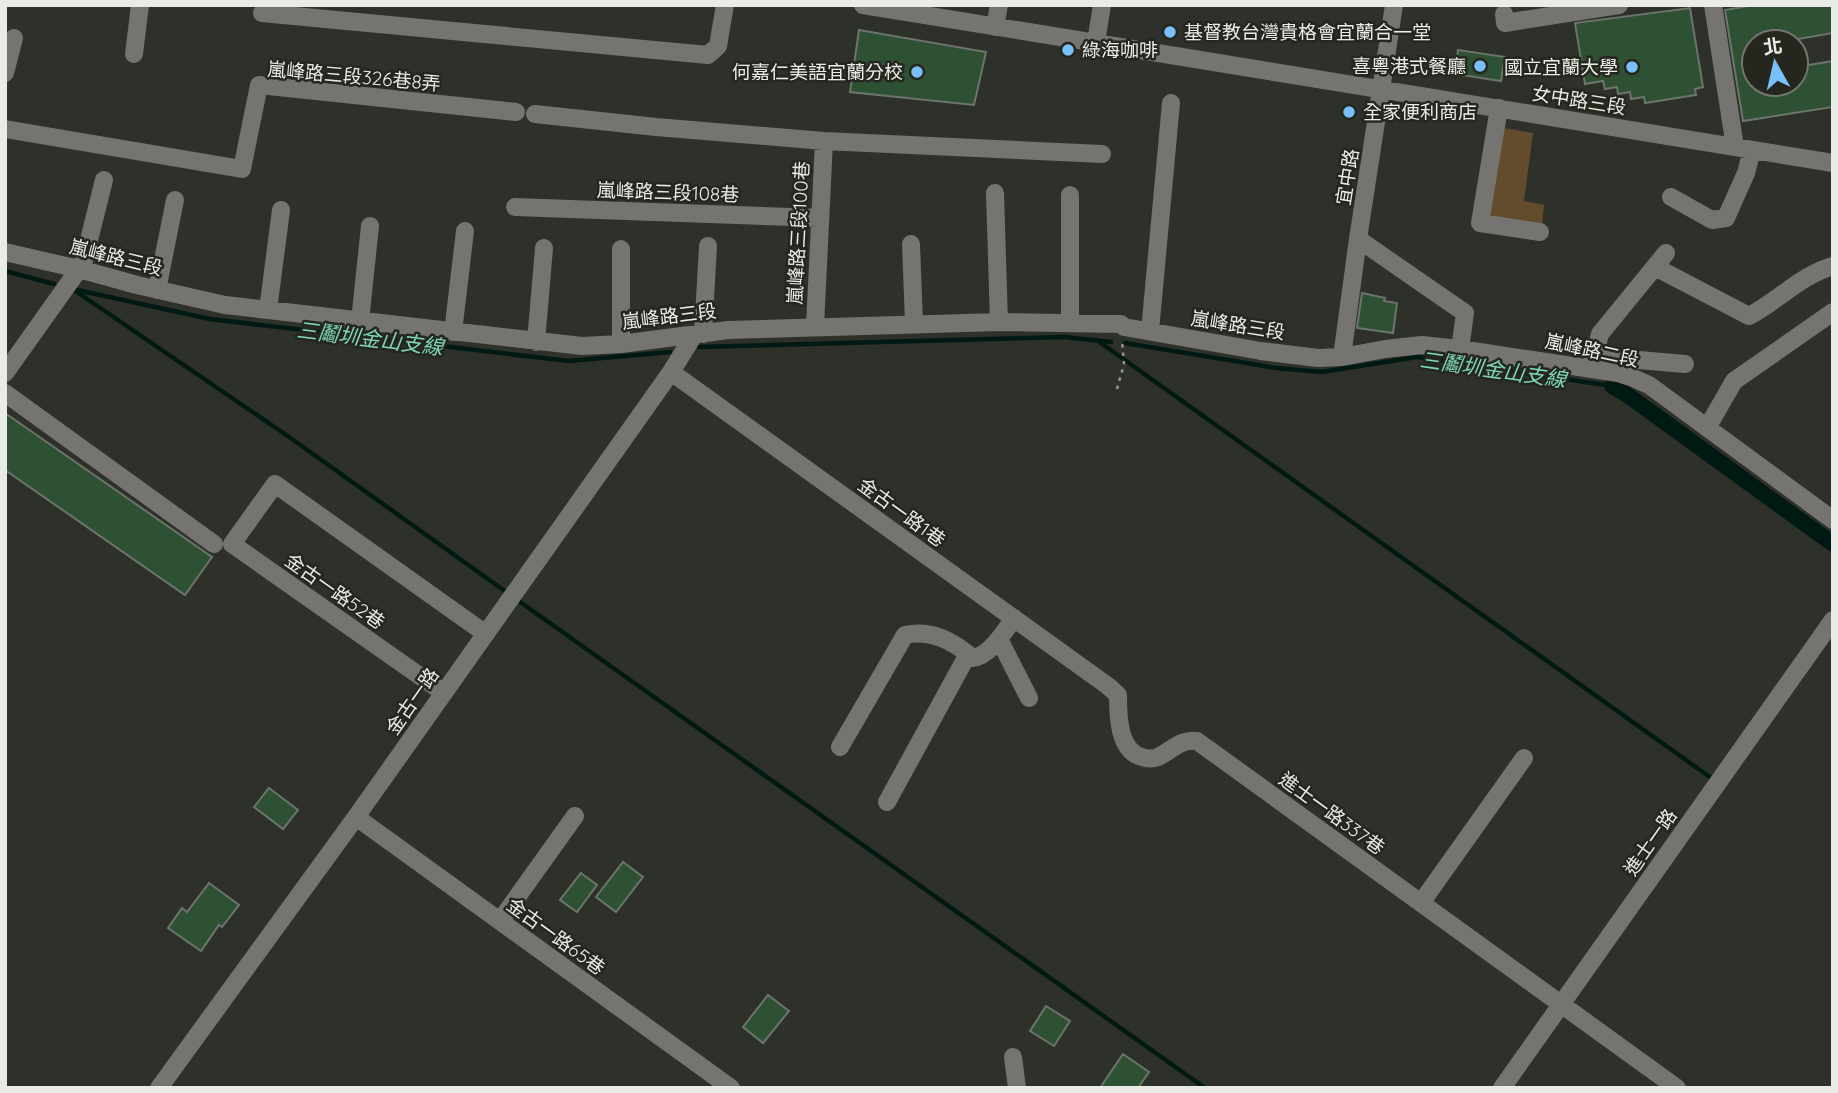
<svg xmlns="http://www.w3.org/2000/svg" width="1838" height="1093" viewBox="0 0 1838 1093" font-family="Quicksand,'Noto Sans TC',sans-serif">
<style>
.park{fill:#634c2b}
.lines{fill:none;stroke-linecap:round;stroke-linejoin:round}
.stream{stroke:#001a13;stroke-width:4.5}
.canal{stroke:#001a13;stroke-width:16}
.building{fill:#2d5132;stroke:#6c746d;stroke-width:2}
.path{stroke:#92958f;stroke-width:2.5;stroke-dasharray:3.5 5;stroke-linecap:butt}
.minor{stroke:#757470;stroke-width:18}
.poi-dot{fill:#79bff8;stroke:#25271f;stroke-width:2.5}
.labels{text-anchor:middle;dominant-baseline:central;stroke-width:5;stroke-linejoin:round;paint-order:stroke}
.poi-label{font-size:19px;fill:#e9ebe6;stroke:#25271f;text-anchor:start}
.street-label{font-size:19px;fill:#e9ebe6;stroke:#25271f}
.water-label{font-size:21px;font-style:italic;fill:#7cd5b9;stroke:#25271f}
</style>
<rect width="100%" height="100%" fill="#2e3129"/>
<!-- park -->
<path class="park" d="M1504,128l29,5 -9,68 20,4 -2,20 -54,-8z"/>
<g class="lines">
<!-- stream -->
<path class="stream" d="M5,271l49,13
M74,290l218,149 217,155
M77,290l133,29 359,42 101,-9
M1098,341l616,439
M1125,343l151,25 46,4 95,-15 195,29
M699,347l365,-10 47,5
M516,599l689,489"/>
<!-- canal -->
<path class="canal" d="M1612,386l14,8 207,150"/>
</g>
<!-- building -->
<path class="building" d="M1754,5h79v28l-35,6 1,3h-45v42h42v-17l37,-6v46l-90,14 -18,-111z
M1690,8l13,79 -8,2 1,6 -51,8 -1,-6 -13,2 -1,-7 -12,2 -1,-7 -12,2 -2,-8 -18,3 -10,-61z
M859,30l127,22 -12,53 -124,-13z
M1458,50l47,7 -4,24 -46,-7z
M1362,293l23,5 -1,3 13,2 -4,30 -36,-5z
M5,413l207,144 -27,38 -180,-125z
M269,788l29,22 -15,19 -29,-22z
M623,862l20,15 -27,35 -20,-15z
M581,873l16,12 -20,27 -17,-12z
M209,883l30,22 -17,22 -3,-2 -18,26 -33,-23 14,-20 5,4z
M768,995l21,16 -26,32 -20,-16z
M1046,1006l24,15 -16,25 -24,-15z
M1123,1054l26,18 -11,16h-38z"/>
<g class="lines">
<!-- path -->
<path class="path" d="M1117,389l7,-25 -2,-23"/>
<!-- minor -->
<path class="minor" d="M863,5l970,158
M1713,5l22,142
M262,13l446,42 10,-9 7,-41
M1504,14l1,9 114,-18
M995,27l4,-22
M1096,42l6,-37
M134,54l6,-49
M5,73l9,-35
M1499,108l-19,115 60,9
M535,114l121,13 168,14 278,13
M5,129l237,40 17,-84 257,27
M995,193l4,129
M1671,197l41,23 14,-2 20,-45 6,-23
M515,207l305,11
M1358,239l107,74 -5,36
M911,244l3,79
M621,249v95
M5,252l74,17 58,16 88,20 357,41 39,-2 107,-14 271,-8 122,2 3,3 137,24 57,7 24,-1 43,-8 37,-4 38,4 158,24 15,5 16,7 184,135
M1655,267l94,49c29,-15 52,-41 84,-50
M157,290l18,-90
M268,310l13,-100
M360,321l10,-95
M1070,322v-127
M815,327l9,-186
M1150,331l21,-228
M453,332l12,-101
M703,334l5,-88
M536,342l8,-94
M1593,356l92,8
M1342,357l16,-118 36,-234
M1591,369l9,-35 66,-81
M671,372l437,314 10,9c0,19 0,56 24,62 5,2 11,2 16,0 15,-7 21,-18 39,-16l480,347
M5,373l74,-104 5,-9 20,-80
M5,393l209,151
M1707,428l27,-47 99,-69
M999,639l30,59
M444,693l-212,-149 43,-60 211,150
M840,747l65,-112c25,-6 49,6 67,23 17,-1 33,-27 42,-40
M887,802l81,-148
M356,817l375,271
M1421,903l103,-145
M500,921l75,-105
M1013,1057l4,31
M159,1088l197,-271 315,-445 23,-37
M1502,1088l331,-468"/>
</g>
<!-- markers -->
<g class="poi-dot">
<circle cx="1170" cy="32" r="7"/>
<circle cx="1068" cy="50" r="7"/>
<circle cx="1480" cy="66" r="7"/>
<circle cx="1632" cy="67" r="7"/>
<circle cx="917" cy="72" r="7"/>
<circle cx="1349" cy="112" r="7"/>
</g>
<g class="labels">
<!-- poi labels -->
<g class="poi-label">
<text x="1184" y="32">基督教台灣貴格會宜蘭合一堂</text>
<text x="1082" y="50">綠海咖啡</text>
<text x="1466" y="66" text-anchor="end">喜粵港式餐廳</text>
<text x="1618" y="67" text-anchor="end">國立宜蘭大學</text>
<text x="903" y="72" text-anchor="end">何嘉仁美語宜蘭分校</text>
<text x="1363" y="112">全家便利商店</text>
</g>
<!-- street labels -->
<g class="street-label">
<text transform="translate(354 76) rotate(5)">嵐峰路三段326巷8弄</text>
<text transform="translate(1579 100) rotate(9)">女中路三段</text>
<text transform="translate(1347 177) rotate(-81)">宜中路</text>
<text transform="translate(668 192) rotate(2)">嵐峰路三段108巷</text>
<text transform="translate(798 233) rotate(-87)">嵐峰路三段100巷</text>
<text transform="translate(116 257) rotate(14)">嵐峰路三段</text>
<text transform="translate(669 316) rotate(-7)">嵐峰路三段</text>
<text transform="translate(1238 325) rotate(9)">嵐峰路三段</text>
<text transform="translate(1592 350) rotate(12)">嵐峰路二段</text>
<text transform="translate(902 512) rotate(36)">金古一路1巷</text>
<text transform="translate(335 591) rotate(35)">金古一路52巷</text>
<text transform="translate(412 701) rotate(-55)">金古一路</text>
<text transform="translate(1332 813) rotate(36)">進士一路337巷</text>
<text transform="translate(1650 842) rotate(-55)">進士一路</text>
<text transform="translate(556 936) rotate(36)">金古一路65巷</text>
</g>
<!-- water labels -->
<g class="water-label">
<text transform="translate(370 338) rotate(7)">三鬮圳金山支線</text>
<text transform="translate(1493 369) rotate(8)">三鬮圳金山支線</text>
</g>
</g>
<!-- border -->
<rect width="1838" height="1093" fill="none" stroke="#e9ebe6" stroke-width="14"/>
<!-- north arrow -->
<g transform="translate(1775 63) rotate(352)"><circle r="33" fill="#25271f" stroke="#73756f" stroke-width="2"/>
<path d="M0-5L12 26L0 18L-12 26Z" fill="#79bff8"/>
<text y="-10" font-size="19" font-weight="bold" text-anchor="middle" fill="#e9ebe6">北</text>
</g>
</svg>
